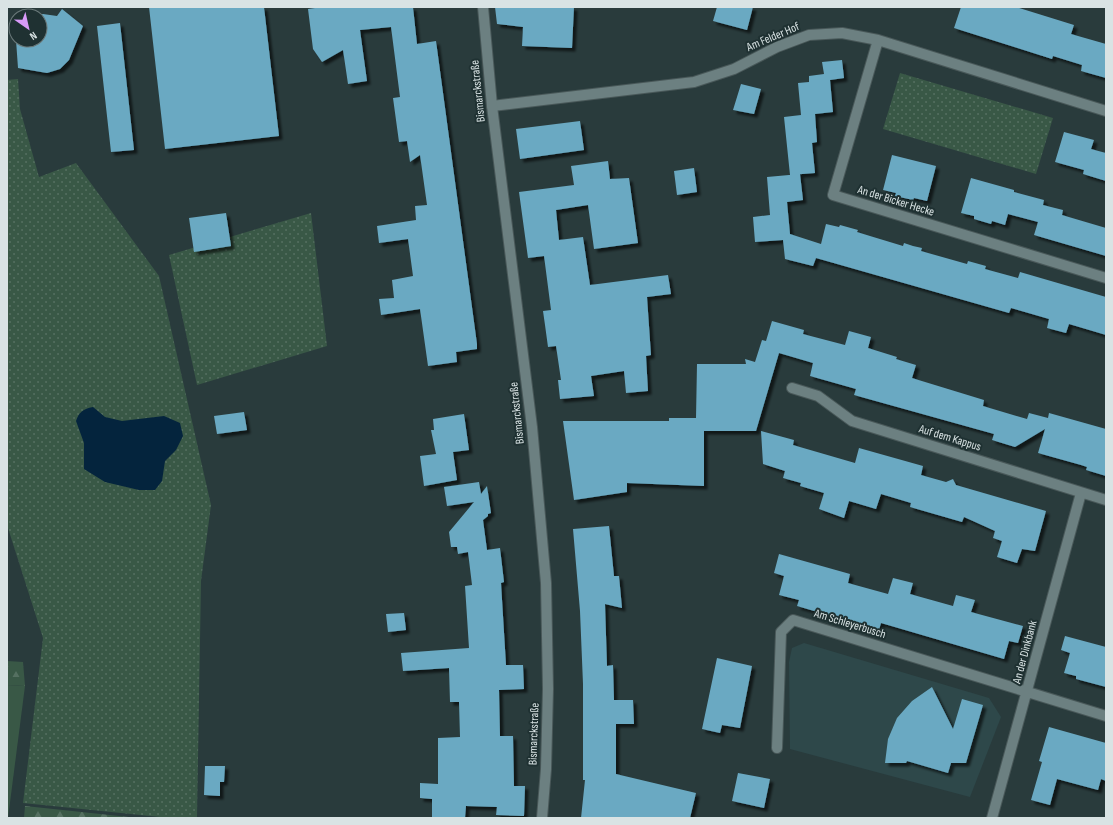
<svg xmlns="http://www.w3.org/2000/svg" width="1113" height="825" viewBox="0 0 1113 825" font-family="'Sofia Sans Condensed',sans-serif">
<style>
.built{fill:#2e484a}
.grass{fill:url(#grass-dots)}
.forest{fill:url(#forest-firs)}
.pitch{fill:#395846}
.water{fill:#04243d}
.building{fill:#6aa9c2;filter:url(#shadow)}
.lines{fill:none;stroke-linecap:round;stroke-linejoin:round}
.street-casing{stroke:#495859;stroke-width:12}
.secondary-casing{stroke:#495859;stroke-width:12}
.street{stroke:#6c8081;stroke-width:10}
.secondary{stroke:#6c8081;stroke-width:10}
.labels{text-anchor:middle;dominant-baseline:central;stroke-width:4;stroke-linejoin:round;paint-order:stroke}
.street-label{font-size:12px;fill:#d9e3e4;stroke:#1f3132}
</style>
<defs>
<pattern id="grass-dots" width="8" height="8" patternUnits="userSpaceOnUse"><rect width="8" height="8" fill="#395846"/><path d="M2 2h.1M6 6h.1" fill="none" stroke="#557061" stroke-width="1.8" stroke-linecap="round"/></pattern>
<pattern id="forest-firs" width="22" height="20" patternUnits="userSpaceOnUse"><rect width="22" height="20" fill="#395846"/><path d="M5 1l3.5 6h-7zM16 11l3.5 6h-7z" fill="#557061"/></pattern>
<filter id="shadow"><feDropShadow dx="3.5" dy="3.5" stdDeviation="1" flood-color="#0009"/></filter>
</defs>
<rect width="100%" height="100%" fill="#293b3c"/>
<!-- built -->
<path class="built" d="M804,643l185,55 12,19 -31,80 -180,-48 -1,-87 3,-14z"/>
<!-- grass -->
<path class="grass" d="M900,73l153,45 -17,56 -153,-45z
M18,79l2,30 19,68 37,-14 83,113 52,229 -10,76 -4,237h-27l-147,-15 20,-165 -36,-113v-445z
M311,213l16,133 -130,39 -28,-130z"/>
<!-- forest -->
<path class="forest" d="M7,661l16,1 2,24 -18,-1z
M25,806l113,12h-114z"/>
<!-- pitch -->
<path class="pitch" d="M7,685l18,1 -17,132h-1z"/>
<!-- water -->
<path class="water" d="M93,407l12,10 17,4 42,-5 16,7 3,13 -7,14 -11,11 -3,20 -7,9h-16l-34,-8 -21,-13v-26l-8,-22c3,-9 7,-12 17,-14z"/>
<!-- building -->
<path class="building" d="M149,7h115l15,129 -114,13z
M322,7h91l4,37 19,-3 41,303v5l-21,3 1,10 -29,4 -8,-57 -39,6 -2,-16 15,-1 -2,-18 21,-4 -5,-37 -29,4 -2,-17 39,-6 -1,-14 12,-1 -7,-50 -10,7 -3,-21 -8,1 -6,-44 7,-1 -9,-70 -31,3 7,51 -19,3 -5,-34 -21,12 -9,-13 -5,-40z
M495,7h79l-2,41 -50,-2 1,-19 -26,-3z
M717,7h36l-6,23 -34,-9z
M961,7h55l58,18 -3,9 35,10v34l-25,-7 1,-6 -29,-9 -1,3 -98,-31z
M62,9l21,17 -14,34 -9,9 -13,4 -29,-5 -2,-28h24v-24h-4l7,-2 14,2z
M120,23l14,127 -23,2 -14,-126z
M842,60l2,18 -14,2 3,32 -18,2 2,28 -5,1 3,30 -25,2 -6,-58 17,-2 -3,-32 11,-1v-6l15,-2 -2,-12z
M741,84l20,5 -7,25 -21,-4z
M580,121l4,29 -64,9 -4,-30z
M1064,132l30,8 -3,9 15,4v28l-23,-7 1,-4 -29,-8z
M892,155l44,11 -9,35 -13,-3 -1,2 -18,-4 1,-3 -13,-3z
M608,161l2,18 19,-1 9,65 -44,6 -6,-44 -32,5 3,30 24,-3 7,48 78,-10 3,19 -24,3 4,58 -5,1 2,35 -22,2 -2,-22 -33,5 3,20 -34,3 -2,-19h3l-5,-34 -8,1 -3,-22 -2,-14 8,-1 -7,-54 -16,2 -9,-66 55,-7 -3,-19z
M694,168l3,24 -20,3 -3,-24z
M800,174l3,26 -16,2 3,32 31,10 5,-20 13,3 1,-2 18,5 -1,2 13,4 33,10 1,-3 9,3 9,2 -1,3 46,13 1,-3 18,5 -1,3 33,9 2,-6 86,25v38l-37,-11 -3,9 -19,-5 2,-9 -38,-11 -2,5 -193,-55 -3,8 -28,-7 -2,-19 -28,2 -2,-25 17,-2 -3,-38z
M971,178l43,12v2l30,8 -1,5 20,5 -1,5 44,13v28l-72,-21 4,-13 -30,-8 -3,11 -13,-4 -1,3 -17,-5v-3l-13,-3z
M226,213l5,33 -37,6 -5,-34z
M772,321l32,9 -1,4 42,11 4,-14 22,6 -3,11 29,9 -1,2 20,6 -4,13 72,22 -1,6 44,13 2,-6 19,5 1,-5 57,16v47l-20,-6 1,-3 -6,-2 -43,-12 7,-24 -30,18 -23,-7 2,-6 -140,-39 2,-6 -46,-13 3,-13 -34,-10 -23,78h-52v55l-77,-3v9l-53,8 -11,-79h106v-3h27l1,-54h49l-1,-5 10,3 7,-22 4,1z
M244,412l3,18 -30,4 -3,-18z
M464,414l5,36 -16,2 4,28 -33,6 -4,-30 16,-2 -5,-24h3l-1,-11z
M761,431l33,9 -1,5 62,18 4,-15 64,18 -2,9 25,7 7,-3 3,6 90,26 -11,40 -13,-2 -5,14 -20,-6 5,-16 -9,-3 2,-7 -31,-14 -2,5 -52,-15 1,-4 -30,-9 -5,15 -27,-8 -5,17 -25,-9 5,-16 -24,-7 1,-3 -18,-5 2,-7 -22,-7z
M479,482l2,12 6,-8 4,27 -3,1v2l-5,4 4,30 13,-2 4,34 -3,1 5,82h17l1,24 -25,1 1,46h13l1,50h11l-1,30 -28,-1 1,-8 -31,-1 -1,12h-33v-19l-12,-1v-15l18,1v-46l22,-1 -1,-35h-9l-1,-34 -46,3 -2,-18 68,-5 -4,-62 7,-1 -4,-33 -10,2 -1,-7h-6l-2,-15 25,-30 -27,4 -3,-19z
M609,526l5,50h5l3,32 -17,-4 2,62 6,-1 1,35h19l1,24h-18v50l80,19 -6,25h-109l4,-38h-2v-96l-3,-73 -7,-82z
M779,554l71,20 -2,9 40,11 5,-16 20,5 -3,11 43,12 3,-11 19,5 -4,12 52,14 -5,17 -9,-2 -5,18 -123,-36 -2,7 -82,-24 2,-6 -20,-5 5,-19 -10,-3z
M404,613l2,17 -18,2 -2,-18z
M1065,636l41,11v40l-30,-8v-3l-12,-3 6,-20 -9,-3z
M717,658l35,8 -12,62 -18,-3 -2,8 -18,-4z
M932,687l21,42 9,-30 21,6 -17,58h-15l-3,10 -41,-12 -1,2h-21l3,-24 9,-21 15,-17z
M1049,727l57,16v38l-5,-2 -3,11 -41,-11 -7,26 -19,-5 11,-38 -3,-1z
M205,766h20l-1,16h-4v14l-16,-1z
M738,773l32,6 -6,29 -32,-7z"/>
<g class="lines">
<defs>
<path id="street" d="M878,40l-45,155 273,83
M492,106l202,-24 40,-13 43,-22 32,-12 33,-2 36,7 228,71
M792,388l26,8 34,25 254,79
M777,748l4,-116 12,-12 313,96
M992,818l89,-325"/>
<path id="secondary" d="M483,7l9,99 40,321 14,156 2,106 -2,80 -4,49"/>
</defs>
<!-- street casing -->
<use href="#street" class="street-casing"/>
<!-- secondary casing -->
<use href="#secondary" class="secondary-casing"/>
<!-- street -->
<use href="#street" class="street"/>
<!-- secondary -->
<use href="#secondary" class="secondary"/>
</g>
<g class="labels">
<!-- street labels -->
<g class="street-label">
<text transform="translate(773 37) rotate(-23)">Am Felder Hof</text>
<text transform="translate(478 91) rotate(-96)">Bismarckstraße</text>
<text transform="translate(896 201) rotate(17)">An der Bicker Hecke</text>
<text transform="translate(517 413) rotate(-96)">Bismarckstraße</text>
<text transform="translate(950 438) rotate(17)">Auf dem Kappus</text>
<text transform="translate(850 624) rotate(17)">Am Schleyerbusch</text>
<text transform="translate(1025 652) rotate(-75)">An der Dinkbank</text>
<text transform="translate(534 734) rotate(-88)">Bismarckstraße</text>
</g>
</g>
<!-- border -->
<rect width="1113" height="825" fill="none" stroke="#d9e3e4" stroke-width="16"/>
<!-- north arrow -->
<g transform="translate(28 28) rotate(146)"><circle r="19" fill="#1f3132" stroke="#697879"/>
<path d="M0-3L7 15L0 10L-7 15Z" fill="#d89af8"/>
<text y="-6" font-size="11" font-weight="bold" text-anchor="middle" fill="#d9e3e4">N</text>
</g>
</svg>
